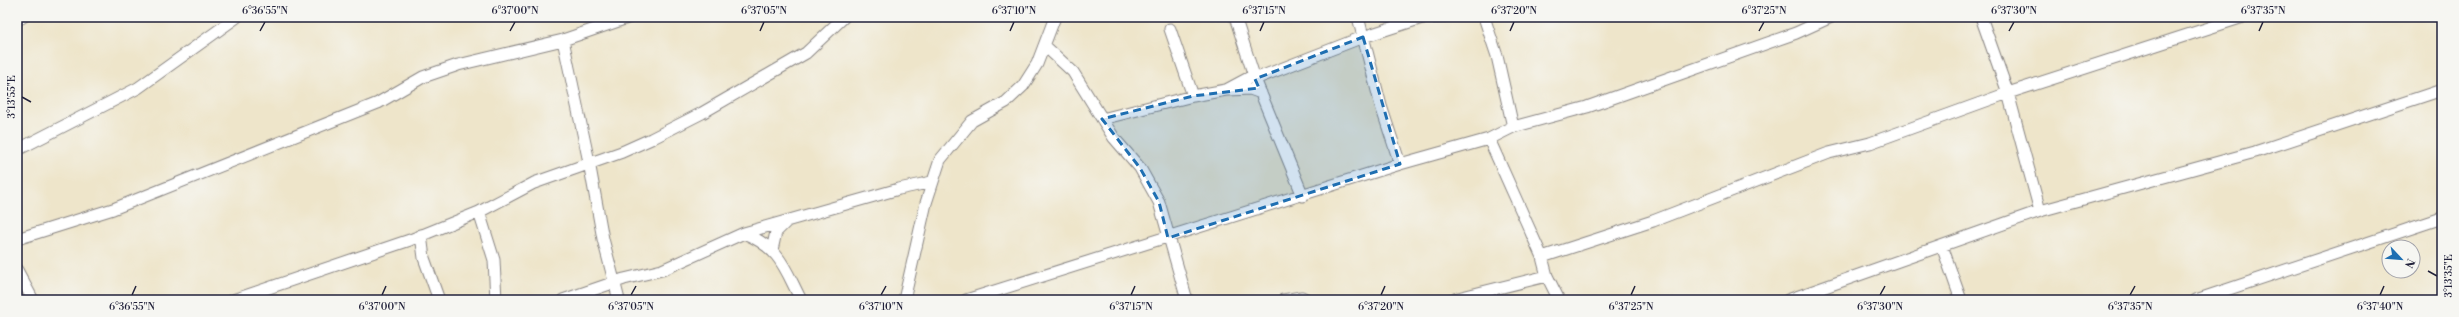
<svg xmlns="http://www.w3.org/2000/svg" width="2459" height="317" viewBox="0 0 2459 317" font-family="'Libre Bodoni',serif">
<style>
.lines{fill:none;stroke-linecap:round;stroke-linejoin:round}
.street-casing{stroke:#888482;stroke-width:13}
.street{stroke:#fff;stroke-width:11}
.marked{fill:#1f6fb2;fill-opacity:0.2;stroke:#1f6fb2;stroke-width:3;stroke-dasharray:8 5;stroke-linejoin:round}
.ticks{fill:none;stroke:#22223b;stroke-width:1.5}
.neatline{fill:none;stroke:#22223b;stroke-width:1.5}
.ticks-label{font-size:10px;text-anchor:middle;fill:#22223b}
</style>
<rect width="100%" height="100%" fill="#f6f6f2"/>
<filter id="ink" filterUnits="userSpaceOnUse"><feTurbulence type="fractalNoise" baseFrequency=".025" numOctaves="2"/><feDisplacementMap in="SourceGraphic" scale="8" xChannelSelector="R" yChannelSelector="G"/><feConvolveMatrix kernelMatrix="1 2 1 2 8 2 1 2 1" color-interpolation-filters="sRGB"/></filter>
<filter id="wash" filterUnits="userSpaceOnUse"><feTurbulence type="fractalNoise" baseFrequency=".012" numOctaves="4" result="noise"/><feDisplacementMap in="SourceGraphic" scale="16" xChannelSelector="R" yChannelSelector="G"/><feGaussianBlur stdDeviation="0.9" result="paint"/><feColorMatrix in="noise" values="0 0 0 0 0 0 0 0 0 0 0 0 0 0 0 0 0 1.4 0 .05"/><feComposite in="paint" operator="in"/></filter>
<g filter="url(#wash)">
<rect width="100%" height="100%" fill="#eee5ca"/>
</g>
<g filter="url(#ink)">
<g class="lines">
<defs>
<path id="street" d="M1235,17l20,62 48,117
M1358,17l23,89 19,58
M1484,17l13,39 16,71
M1981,17l27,76 32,118
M17,20l6,-3
M1170,29l23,67
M563,40l26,122 14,77 16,61
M1045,46l28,26 41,66 26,30 19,34 28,98
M1255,79l108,-42 59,-19 20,-1
M1228,90l22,-1 11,4
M1102,119l91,-23 33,-6 28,-15
M1489,139l53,118 5,19 12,24
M17,150l121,-62 99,-71
M479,212l15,48 2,40
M744,233l155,-44 33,-7
M421,235l3,23 15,42
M17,239l96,-30 265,-106 45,-26 35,-12 105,-25 67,-23
M1942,246l19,54
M772,250l4,-18 10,-10
M1542,257l111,-36 176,-68 41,-10 138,-50 235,-76
M17,270l16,30
M233,300l177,-60 69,-28 55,-29 88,-31 29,-13 51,-26 104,-60 38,-36
M563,300l61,-21 38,-9 82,-37c37,16 40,34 57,67
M904,300l22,-97 14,-43 32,-39 34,-19 17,-16 14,-22 18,-47
M966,300l434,-136 89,-25 24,-12 74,-20 209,-74 35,-16
M1283,300l19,-3 6,3
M1450,300l97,-24
M1788,300l252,-89 215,-59 187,-62
M2196,300l246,-82"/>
</defs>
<!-- street casing -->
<use href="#street" class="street-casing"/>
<!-- street -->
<use href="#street" class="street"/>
</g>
</g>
<!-- marked area -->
<path class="marked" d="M1363,37l37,127 -232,74 -9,-36 -19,-34 -38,-49 91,-23 66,-8 -4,-9z"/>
<!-- ticks -->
<path class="ticks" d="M260,31l5,-9M510,31l5,-9M760,31l4,-9M1010,31l4,-9M1260,31l4,-9M1510,31l4,-9M1759,31l5,-9M2009,31l5,-9M2259,31l4,-9M22,97l9,5M2428,271l9,5M132,295l4,-9M382,295l4,-9M631,295l5,-9M881,295l5,-9M1131,295l4,-9M1381,295l4,-9M1631,295l4,-9M1880,295l5,-9M2130,295l5,-9M2380,295l4,-9"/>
<!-- margin -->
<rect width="2459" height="317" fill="none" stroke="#f6f6f2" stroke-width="44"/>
<!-- north arrow -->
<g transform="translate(2401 259) rotate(116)"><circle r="19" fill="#f6f6f2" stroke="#a1a1a9"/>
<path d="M0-3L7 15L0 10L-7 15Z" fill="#1f6fb2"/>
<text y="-6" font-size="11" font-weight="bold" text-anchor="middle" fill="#22223b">N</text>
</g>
<rect x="22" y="22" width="2415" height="273" class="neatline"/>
<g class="ticks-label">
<text x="265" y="14">6°36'55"N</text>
<text x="515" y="14">6°37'00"N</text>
<text x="764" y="14">6°37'05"N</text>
<text x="1014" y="14">6°37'10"N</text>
<text x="1264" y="14">6°37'15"N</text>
<text x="1514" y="14">6°37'20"N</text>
<text x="1764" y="14">6°37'25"N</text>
<text x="2014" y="14">6°37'30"N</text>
<text x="2263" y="14">6°37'35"N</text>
<text transform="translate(11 97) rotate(-90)" y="4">3°13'55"E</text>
<text transform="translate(2448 276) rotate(-90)" y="4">3°13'35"E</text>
<text x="132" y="310">6°36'55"N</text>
<text x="382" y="310">6°37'00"N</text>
<text x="631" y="310">6°37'05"N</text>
<text x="881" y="310">6°37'10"N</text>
<text x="1131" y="310">6°37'15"N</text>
<text x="1381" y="310">6°37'20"N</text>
<text x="1631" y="310">6°37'25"N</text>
<text x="1880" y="310">6°37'30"N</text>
<text x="2130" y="310">6°37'35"N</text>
<text x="2380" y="310">6°37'40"N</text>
</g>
</svg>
